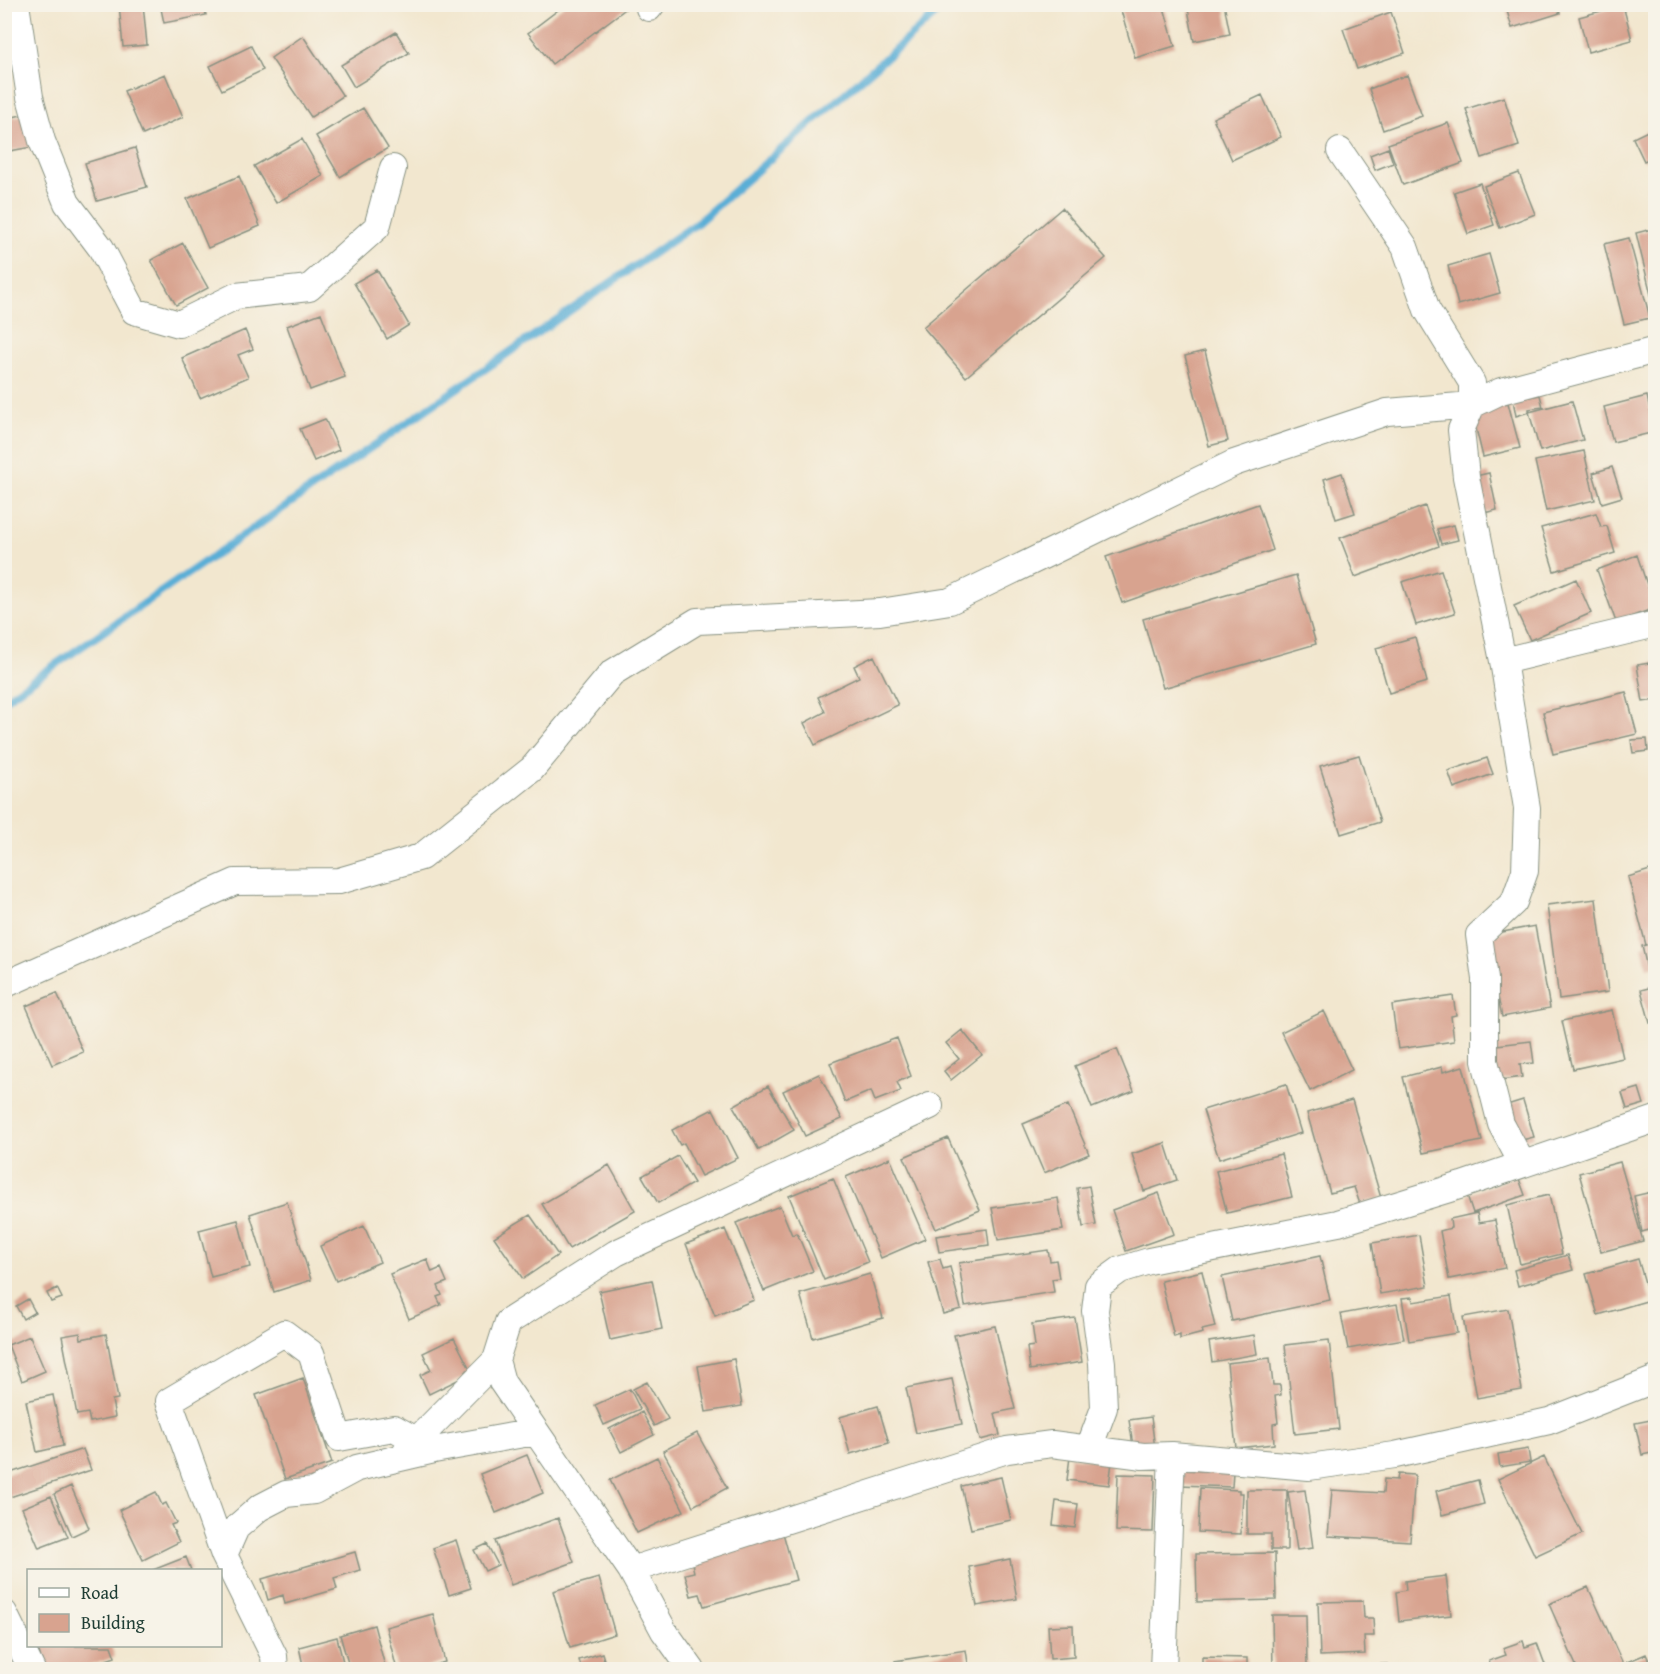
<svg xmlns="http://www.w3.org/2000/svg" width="1660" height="1674" viewBox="0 0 1660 1674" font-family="'Gentium Book Plus',serif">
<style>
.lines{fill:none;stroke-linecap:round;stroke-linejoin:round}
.stream{stroke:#5aaed6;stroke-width:8}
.building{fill:#d8a38f}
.street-casing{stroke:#889282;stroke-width:28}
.street{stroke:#fff;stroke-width:26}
</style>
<rect width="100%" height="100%" fill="#f7f3e8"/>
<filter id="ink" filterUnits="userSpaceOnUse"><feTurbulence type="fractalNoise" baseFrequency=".0167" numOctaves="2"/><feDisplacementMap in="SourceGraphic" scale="12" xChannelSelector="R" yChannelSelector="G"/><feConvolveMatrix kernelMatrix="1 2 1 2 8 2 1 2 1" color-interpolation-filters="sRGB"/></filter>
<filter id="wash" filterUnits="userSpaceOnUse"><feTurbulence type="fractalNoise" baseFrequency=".008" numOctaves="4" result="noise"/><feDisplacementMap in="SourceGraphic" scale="24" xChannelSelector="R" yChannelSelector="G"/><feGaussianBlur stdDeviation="1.35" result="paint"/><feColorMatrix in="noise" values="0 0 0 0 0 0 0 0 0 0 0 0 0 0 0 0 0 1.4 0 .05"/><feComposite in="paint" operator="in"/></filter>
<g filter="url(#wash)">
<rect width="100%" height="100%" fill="#f2e7cf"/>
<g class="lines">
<!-- stream -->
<path class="stream" d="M4,700l692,-476 251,-220"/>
</g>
<g id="blocks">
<!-- building -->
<path class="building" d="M119,4h24l4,41 -24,2z
M160,4h44l2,11 -42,8z
M566,4h66l-80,60 -24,-31z
M1119,4h44l12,42 -40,12z
M1187,4h37l6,30 -36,7z
M1505,4h52l3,9 -48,15z
M1623,5l9,35 -44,12 -9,-35z
M1391,12l14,41 -48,16 -14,-40z
M396,32l13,21 -55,34 -13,-22z
M303,36l40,60 -32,21 -40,-59z
M251,46l12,24 -41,20 -12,-24z
M165,74l18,43 -40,18 -19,-44z
M1407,75l15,41 -39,14 -14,-41z
M1262,95l19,42 -49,23 -19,-42z
M1504,97l15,49 -37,12 -16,-49z
M363,108l25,40 -48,29 -24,-41z
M26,114l6,33 -28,5v-33z
M1448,123l15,40 -60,22 -15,-41z
M1656,127v29l-12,5 -11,-23z
M302,139l21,37 -47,27 -22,-37z
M135,148l12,39 -50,14 -12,-38z
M1388,148l5,15 -18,7 -5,-15z
M1519,173l16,41 -35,14 -16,-42z
M239,176l21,50 -52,22 -21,-49z
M1480,183l14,42 -26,9 -14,-42z
M1062,208l44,50 -140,119 -43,-50z
M1656,228v83h-1l-19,-78z
M1629,238l21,80 -26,6 -20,-80z
M183,243l25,45 -32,17 -25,-45z
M1489,254l11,39 -42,12 -10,-39z
M377,270l32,55 -22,14 -33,-56z
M321,313l24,64 -35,13 -23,-64z
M245,330l8,19 -15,6 10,22 -48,21 -18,-40z
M1205,351l23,90 -19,5 -24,-90z
M1540,395l3,12 -14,2v3l43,-11 11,39 -43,11 -11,-39 -13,4 -3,-16z
M1647,396l8,36 -42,10 -9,-35z
M1508,403l12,45 -37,9 -11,-45z
M325,419l14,31 -25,11 -14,-32z
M1584,451l11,49 -49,11 -11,-50z
M1612,467l10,30 -20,6 -9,-30z
M1342,473l13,40 -19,6 -12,-40z
M1489,473l8,37 -18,4 -8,-37z
M1258,504l15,46 -151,53 -16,-46z
M1425,506l14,40 -84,31 -15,-39z
M1596,513l5,14 6,-1 8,27 -61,18 -13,-43z
M1454,525l4,15 -17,4 -4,-15z
M1637,555l18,53 -39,14 -19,-52z
M1441,570l14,43 -39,12 -14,-43z
M1296,575l20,69 -153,44 -20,-69z
M1576,579l15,34 -61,27 -16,-34z
M1415,637l12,45 -38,11 -13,-45z
M874,656l24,49 -83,40 -11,-22 21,-11 -7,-15 41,-20 -5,-11z
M1656,662v38l-13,2 -6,-37z
M1626,692l11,42 -84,20 -10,-42z
M1647,739l1,12 -15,2 -2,-13z
M1359,755l21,67 -39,12 -21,-68z
M1487,758l6,16 -39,14 -6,-17z
M1656,868v98l-9,2 -5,-22 4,-1 -18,-68z
M1596,899l12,93 -49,7 -12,-94z
M1535,926l15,82 -48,9 -16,-82z
M1656,986v35l-6,2 -9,-33z
M57,993l26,59 -31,13 -26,-59z
M1453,996l3,19 -5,1 3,25 -56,8 -6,-44z
M1612,1010l11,48 -50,11 -11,-48z
M1324,1011l28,59 -42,21 -29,-59z
M962,1030l20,25 -31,25 -7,-9 15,-12 -13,-16z
M897,1038l14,38 -14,6 4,9 -26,10 -4,-10 -26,11 -15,-39z
M1531,1041l3,22 -14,1 2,13 -29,4 -5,-35z
M1117,1049l17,42 -42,17 -17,-42z
M1463,1066l19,75 -59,12 -20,-76 39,-10 1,5z
M819,1074l23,45 -37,17 -22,-45z
M1286,1084l15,49 -82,26 -16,-49z
M768,1086l26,44 -35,20 -26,-44z
M1639,1088l5,16 -17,5 -5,-16z
M1352,1100l29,98 -21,6 -6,-17 -24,6 -23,-80z
M1523,1100l11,37 -16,4 -11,-36z
M1068,1105l21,49 -45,19 -21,-49z
M713,1109l25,49 -37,18 -17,-33 -4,2 -8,-15z
M948,1138l32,72 -44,19 -32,-72z
M1165,1143l12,37 -33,11 -12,-37z
M1281,1154l11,43 -65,16 -11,-42z
M678,1156l16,27 -36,20 -16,-27z
M890,1158l35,81 -44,19 -35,-81z
M1620,1162l23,79 -42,11 -22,-79z
M609,1165l26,46 -66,38 -27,-45z
M1518,1176l7,19 -52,18 -6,-18z
M833,1178l35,84 -44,18 -35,-84z
M1089,1186l7,39 -13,2 -6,-39z
M1656,1191v37l-14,4 -8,-36z
M1159,1193l15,41 -48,17 -14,-41z
M1549,1195l13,59 -42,10 -13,-59z
M1058,1198l5,32 -65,10 -6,-32z
M287,1202l24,78 -37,12 -24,-78z
M780,1206l12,29 5,-2 16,38 -49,20 -28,-68z
M1477,1213l2,10 16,-3 10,48 -56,11 -9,-48 11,-3 -1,-9z
M530,1215l28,40 -35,24 -29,-42z
M238,1220l12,47 -39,10 -12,-47z
M364,1226l16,36 -44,19 -16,-35z
M725,1229l29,71 -39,16 -29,-72z
M987,1229l2,16 -50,7 -3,-16z
M1419,1235l9,51 -48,8 -8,-51z
M1048,1250l2,11 6,-1 3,18 -7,1 2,13 -89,14 -6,-43z
M1568,1255l5,15 -55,16 -4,-16z
M1320,1256l10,44 -98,21 -10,-44z
M427,1259l5,13 9,-4 6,14 -9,4 4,9 -5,2 4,8 -32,14 -19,-45z
M940,1259l3,10 7,-2 11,42 -18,5 -15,-52z
M1638,1259l12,41 -52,15 -12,-41z
M1202,1271l13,56 -13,3 1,3 -23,6v-4l-6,2 -13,-56z
M870,1274l13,44 -70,20 -13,-44z
M652,1280l10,49 -52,11 -11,-49z
M57,1288l5,10 -11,4 -4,-9z
M1451,1296l6,37 -48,8 -7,-43 10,-1 1,5z
M28,1299l7,13 -12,7 -7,-13z
M1397,1304l7,35 -56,10 -7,-35z
M1508,1309l14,81 -45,8 -14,-81z
M1075,1318l7,44 -52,8 -3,-23 8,-1 -3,-22z
M995,1326l20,83 -20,4 5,22 -20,5 -26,-105z
M80,1333l1,6 25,-5 12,65 -6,1 3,17 -25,5 -2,-9 -11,2 -15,-79z
M1254,1335l3,19 -45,8 -3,-20z
M30,1336l15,35 -23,10 -14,-36z
M454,1338l18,35 -43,21 -9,-19 11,-5 -8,-17z
M1329,1340l10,89 -44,5 -10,-89z
M1270,1358l3,27h7l1,10 -6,1 3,27 -5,1 1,20 -38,4 -9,-85z
M734,1359l8,47 -36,6 -8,-46z
M303,1378l29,85 -47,16 -29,-84z
M952,1379l10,45 -46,9 -10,-45z
M647,1382l21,37 -14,7 -21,-37z
M630,1389l10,20 -36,16 -9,-20z
M53,1395l10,51 -26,6 -11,-51z
M878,1406l11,37 -39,11 -10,-37z
M642,1412l12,23 -33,17 -12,-23z
M1151,1417l4,32 -21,3 -5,-32z
M1656,1419v33l-14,3 -7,-32z
M697,1433l30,55 -34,18 -30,-55z
M83,1449l8,21 -87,29v-24z
M1528,1449l2,13 -30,5 -2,-13z
M527,1455l16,38 -47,20 -16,-39z
M657,1457l27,54 -47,22 -27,-53z
M1070,1457l42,5 -3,23 -42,-5z
M1544,1457l38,77 -47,22 -37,-77z
M1180,1470l53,2 -1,15 -52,-2z
M1118,1474l37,1 -2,57 -37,-1z
M1398,1474l17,1 -5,66 -82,-5 4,-46 51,3 1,-14 13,1z
M1001,1477l10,43 -40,9 -10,-43z
M1478,1480l6,24 -42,11 -6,-24z
M71,1486l18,42 -17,8 -18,-42z
M1200,1488l39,2v3h4l-2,41 -43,-2z
M1247,1490h40v60h-16v-16h-24z
M1305,1490l8,58 -16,2 -9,-58z
M156,1492l6,13 4,-2 10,20 -5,2 8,17 -36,18 -24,-50z
M51,1496l17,41 -29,11 -17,-40z
M1056,1501l22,3 -3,24 -22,-3z
M558,1518l16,44 -63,23 -16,-44z
M783,1533l13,47 -92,26 -4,-12 -9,2 -6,-22 9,-2 -3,-13z
M456,1540l15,48 -22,7 -16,-47z
M487,1544l11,21 -13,6 -11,-21z
M355,1552l5,18 -26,8 3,11 -52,15 -2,-9 -15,5 -6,-21z
M1275,1553l1,47 -79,2 -1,-48z
M186,1557l5,13h-38z
M1010,1559l7,40 -40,7 -8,-39z
M1446,1576l5,39 -52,6 -3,-29 10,-2 -1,-9z
M599,1578l16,56 -45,14 -17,-57z
M1588,1587l35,77 -13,6h-32l-29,-66z
M1363,1601l1,17h9l1,18h-10l1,18 -45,2 -2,-54z
M433,1614l12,48 -28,8h-20l-11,-43z
M1272,1615h34l1,52 -34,2z
M374,1625l12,45h-36l-10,-35z
M1073,1625l1,32 -24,2 -2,-33z
M337,1637l8,33h-41l-5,-23z
M1523,1641l2,6 12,-4 10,27h-55l-3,-9 17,-6 -3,-7z
M37,1646h74l4,11 -37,13h-33z
M966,1650l3,20h-73l-1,-9z
M602,1653l5,17h-25l-3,-10z
M1646,1654l4,9 -20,7 -3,-8z
M1202,1657l45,1v12h-45z
M1387,1664v6h-64v-3z"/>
</g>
</g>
<g filter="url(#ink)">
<use href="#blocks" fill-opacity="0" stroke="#889282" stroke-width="1.5"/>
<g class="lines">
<defs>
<path id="street" d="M16,4l14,93 12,44 25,62 34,45 33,63 45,13 57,-28 73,-8 68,-61 16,-59
M649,8l3,-4
M1340,151l65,96 22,63 45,73v22l-11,25 5,47 37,184 24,147 -2,63 -11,31 -35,33 6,44v82l16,63 21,39
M1503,661l153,-37
M4,985l231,-103 104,-1 82,-24 111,-88 80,-96 85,-52 183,-9 70,-11 284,-138 153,-51 85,-7 29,-14 155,-41
M1089,1448l15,-40 -2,-45 -7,-52 3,-25 22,-16 29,-9 189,-38 124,-38 194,-66
M406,1451l90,-91
M224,1555l-55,-154 115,-68 27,20 28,85 55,-10 40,22
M631,1570l376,-120 45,-6 91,12 29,-1 137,12 86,-12 154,-34 107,-42
M4,1613l28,57
M275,1670l-1,-14 -50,-101 12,-27 23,-20 27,-14 28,-3 43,-23 77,-18 101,-18
M692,1670l-28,-39 -33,-61 -129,-188 -6,-22 12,-38 108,-69 314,-147
M1163,1670l9,-215"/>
</defs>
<!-- street casing -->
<use href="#street" class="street-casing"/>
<!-- street -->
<use href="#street" class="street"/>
</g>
</g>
<!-- margin -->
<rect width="1660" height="1674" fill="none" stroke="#f7f3e8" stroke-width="24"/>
<!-- legend -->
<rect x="27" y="1569" width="195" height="78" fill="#f7f3e8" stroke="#a1aaa0" stroke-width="1.5"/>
<rect x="39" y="1588" width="30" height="9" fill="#ffffff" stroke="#a1aaa0" stroke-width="1.5"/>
<text x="81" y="1599" font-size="18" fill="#1f3d34">Road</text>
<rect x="39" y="1614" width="30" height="18" fill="#d8a38f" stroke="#a1aaa0" stroke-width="1.5"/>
<text x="81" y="1629" font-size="18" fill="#1f3d34">Building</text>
</svg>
